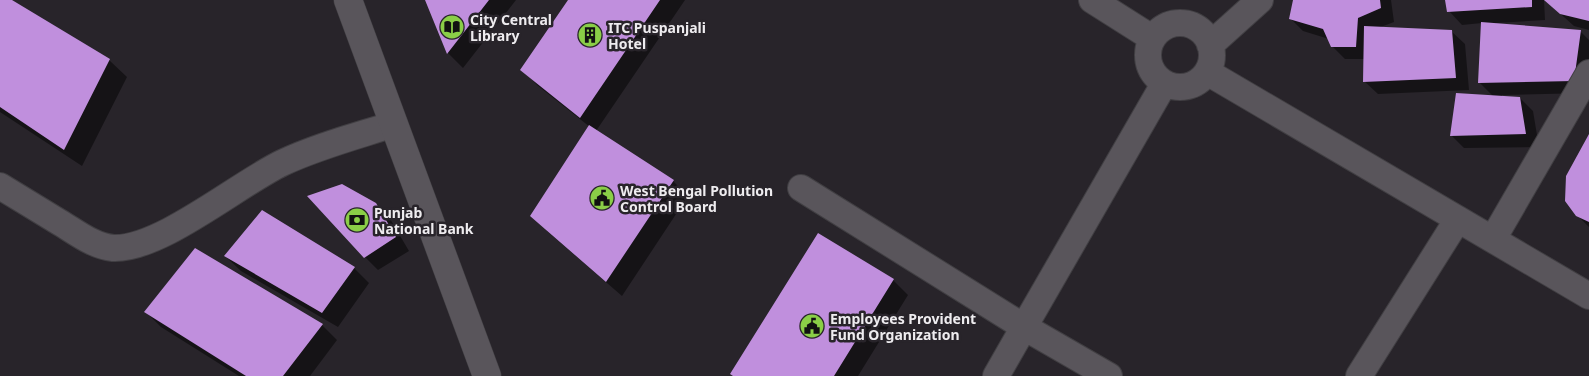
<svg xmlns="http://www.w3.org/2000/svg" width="1589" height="376" viewBox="0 0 1589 376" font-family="'Noto Sans',sans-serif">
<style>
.shadow{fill:#0007}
.building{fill:#c08fdd}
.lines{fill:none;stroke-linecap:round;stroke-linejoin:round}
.minor-casing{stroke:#413f43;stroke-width:28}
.tertiary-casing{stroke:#413f43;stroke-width:29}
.minor{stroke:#59555b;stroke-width:26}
.tertiary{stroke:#59555b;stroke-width:28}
.labels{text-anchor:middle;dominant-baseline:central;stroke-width:5;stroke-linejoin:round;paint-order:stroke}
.poi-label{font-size:14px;font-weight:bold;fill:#eeecef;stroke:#28242a;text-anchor:start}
</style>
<rect width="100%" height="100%" fill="#28242a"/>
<!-- shadow -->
<path class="shadow" d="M0,0h9l100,60 18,17 -45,89 -82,-54z
M426,0h90l-53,68 -15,-15z
M570,0h115l-89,131 77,50 15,15 -66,100 -75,-65 43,-104 -53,-42 -15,-16z
M1294,0h97l3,22 -16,6 73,3 14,13 4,46 -91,4 -14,-13 1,-22h-20l-13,-13 -3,-7 -26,-8 -13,-13z
M1446,0h98l1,20 -49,3v1l84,7 9,9v35l-2,18 -85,2v2l18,1 13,13 6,36 -75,1 -13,-13 43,-38 -15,-15 3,-59 -20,2 -13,-14z
M1545,0h44v30l-15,-4z
M1589,137v90l-12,-12z
M375,204l14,13 20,34 -31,19 -13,-13z
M225,256l129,12 15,15 -31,44 -97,-56z
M893,280l15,15 -50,81h-124z
M146,312l176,13 15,15 -27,36h-71l-78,-49z"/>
<!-- building -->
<path class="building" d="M0,0h12l98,59 -46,91 -64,-43z
M425,0h64l-42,54z
M568,0h92l-80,118 -60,-48z
M1293,0h87l1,8 -23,10 -2,29h-25l-8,-18 -34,-10z
M1445,0h87v7l-85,5z
M1544,0h45v21l-29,-7z
M1481,22l100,8 -7,51 -96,2z
M1364,26l88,4 4,48 -93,4z
M1456,93l64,4 6,37 -76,2z
M589,125l85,55 -68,102 -76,-66z
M1589,134v88l-13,-6 -11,-15 1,-25z
M342,184l34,19 20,34 -32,21 -57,-62z
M262,210l93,57 -33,46 -98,-57z
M818,233l76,46 -60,97h-101l-3,-2z
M195,248l128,76 -40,52h-37l-102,-64z"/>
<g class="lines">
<defs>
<path id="minor" d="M1092,0l60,38
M1148 55a32 32 0 1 1 64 0a32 32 0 1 1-64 0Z
M1210,45l50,-45
M1207,72l382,224
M0,186c20,12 39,24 59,36 17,10 34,24 54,26 47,2 125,-64 169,-85 36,-17 75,-27 112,-39
M801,188l223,139 140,-243
M1493,239l96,-166
M996,376l28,-49 85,49
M1359,376l99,-157"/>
<path id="tertiary" d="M348,0l139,376"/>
</defs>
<!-- minor casing -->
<use href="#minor" class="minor-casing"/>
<!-- tertiary casing -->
<use href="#tertiary" class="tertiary-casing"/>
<!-- minor -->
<use href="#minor" class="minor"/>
<!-- tertiary -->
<use href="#tertiary" class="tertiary"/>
</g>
<!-- icons -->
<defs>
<symbol id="library-disc" viewBox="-11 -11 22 22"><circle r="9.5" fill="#8ace47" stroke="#28242a"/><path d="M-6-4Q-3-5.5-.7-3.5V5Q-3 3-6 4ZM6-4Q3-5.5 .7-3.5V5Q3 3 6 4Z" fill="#111"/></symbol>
<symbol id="building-disc" viewBox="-11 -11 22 22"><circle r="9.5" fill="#8ace47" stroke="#28242a"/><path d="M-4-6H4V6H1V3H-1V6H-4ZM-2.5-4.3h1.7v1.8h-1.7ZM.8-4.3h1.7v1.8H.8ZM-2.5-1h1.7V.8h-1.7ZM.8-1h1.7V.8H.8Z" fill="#111"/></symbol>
<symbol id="civic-disc" viewBox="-11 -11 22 22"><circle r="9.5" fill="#8ace47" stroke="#28242a"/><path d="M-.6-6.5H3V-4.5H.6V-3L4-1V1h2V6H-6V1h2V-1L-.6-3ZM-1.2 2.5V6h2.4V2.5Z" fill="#111"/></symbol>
<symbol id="bank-disc" viewBox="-11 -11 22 22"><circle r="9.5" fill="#8ace47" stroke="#28242a"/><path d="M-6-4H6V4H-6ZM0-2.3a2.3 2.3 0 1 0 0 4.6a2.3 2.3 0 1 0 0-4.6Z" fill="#111"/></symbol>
</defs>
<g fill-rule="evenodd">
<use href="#library-disc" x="438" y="13" width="28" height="28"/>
<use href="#building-disc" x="576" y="21" width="28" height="28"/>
<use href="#civic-disc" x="588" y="184" width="28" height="28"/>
<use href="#bank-disc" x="343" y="206" width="28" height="28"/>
<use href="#civic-disc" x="798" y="312" width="28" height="28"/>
</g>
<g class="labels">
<!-- poi labels -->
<g class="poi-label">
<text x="470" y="19">City Central<tspan x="470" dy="16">Library</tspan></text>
<text x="608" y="27">ITC Puspanjali<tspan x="608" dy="16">Hotel</tspan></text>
<text x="620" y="190">West Bengal Pollution<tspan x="620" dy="16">Control Board</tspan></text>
<text x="374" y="212">Punjab<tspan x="374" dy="16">National Bank</tspan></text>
<text x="830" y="318">Employees Provident<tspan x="830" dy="16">Fund Organization</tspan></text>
</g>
</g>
</svg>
